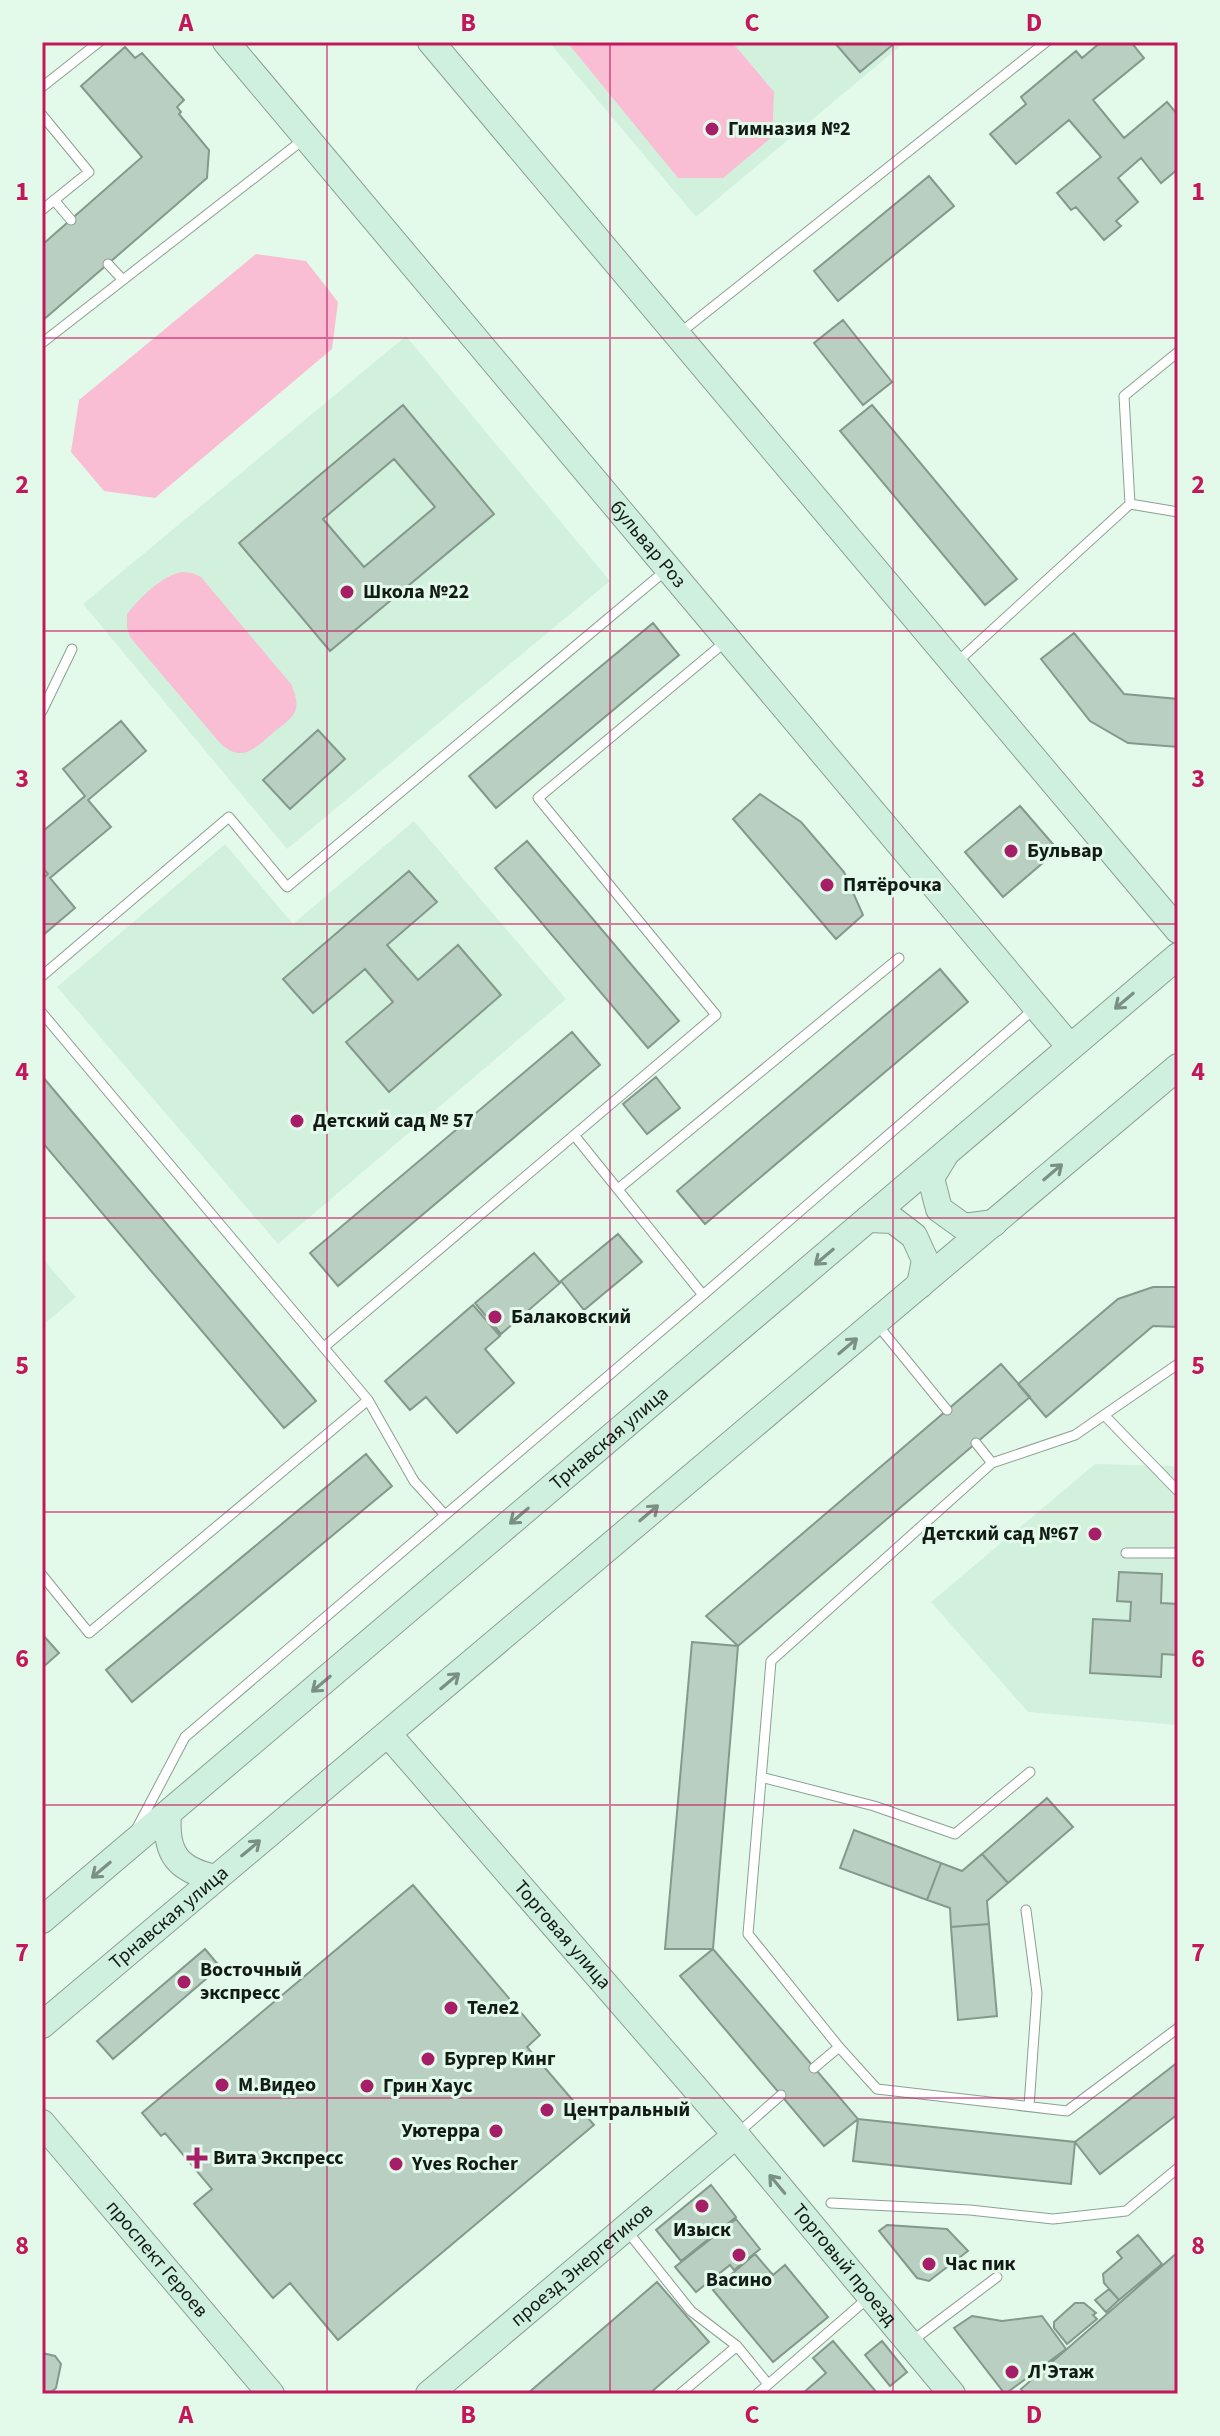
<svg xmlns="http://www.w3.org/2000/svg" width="1220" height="2436" viewBox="0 0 1220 2436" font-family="'Source Sans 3',sans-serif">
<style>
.built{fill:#d2f1dd}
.green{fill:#f9bdd4}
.building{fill:#b9cfc1;stroke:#84998c;stroke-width:2;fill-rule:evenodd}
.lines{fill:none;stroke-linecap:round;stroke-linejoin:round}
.lane-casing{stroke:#8ba093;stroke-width:11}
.secondary-casing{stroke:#8ba093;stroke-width:28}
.lane{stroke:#fff;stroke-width:9}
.secondary{stroke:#d0f0df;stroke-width:26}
.oneway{stroke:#7b9085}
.grid{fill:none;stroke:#c2185b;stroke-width:2;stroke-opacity:0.55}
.poi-dot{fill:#a61e67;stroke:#e3faeb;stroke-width:3}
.labels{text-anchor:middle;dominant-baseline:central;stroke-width:6;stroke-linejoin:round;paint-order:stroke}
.poi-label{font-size:20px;font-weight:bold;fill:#131b16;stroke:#e3faeb;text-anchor:start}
.street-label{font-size:20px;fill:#131b16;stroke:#e3faeb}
.neatline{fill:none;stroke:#c2185b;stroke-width:3}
.grid-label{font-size:26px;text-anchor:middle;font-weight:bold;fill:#c2185b}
</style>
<rect width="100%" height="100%" fill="#e3faeb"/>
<!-- built -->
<path class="built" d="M549,42h356l-209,175z
M406,336l204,245 -323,268 -204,-245z
M414,821l152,178 -288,245 -221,-257 168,-143 68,80z
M42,1258l34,39 -34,29z
M1095,1464l83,2v259l-150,-13 -97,-110z"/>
<!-- green -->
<path class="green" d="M567,42h165l42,50 -2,45 -49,41h-45z
M256,254l50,7 32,41 -6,47 -177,149 -51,-7 -33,-39 8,-52z
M182,572l10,1 9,4 90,107c4,10 9,21 2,31 -4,6 -13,12 -19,17 -19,16 -32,32 -54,11l-90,-106 -3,-10v-13c13,-16 34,-38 55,-42z"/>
<!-- building -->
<path class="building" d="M834,42h62l-36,30z
M1101,42h30l13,16 -51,42 31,38 43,-36 11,13v54l-17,14 -20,-25 -23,20 20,24 -22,19 5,5 -17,14 -28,-33 -5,3 -14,-17 44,-36 -32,-37 -53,44 -26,-30 36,-30 -5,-7 55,-46 6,7z
M125,47l10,11 7,-5 42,47 -7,7 4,5 -2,2 30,36 -2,28 -165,143v-76l100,-88 -61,-71z
M929,176l25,30 -116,95 -24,-30z
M843,320l49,62 -29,23 -49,-62z
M403,405l91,109 -164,137 -91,-108zM394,459l41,48 -71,60 -41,-48z
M872,405l145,174 -32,26 -145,-174z
M653,623l26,32 -183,153 -27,-32z
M1074,633l50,61 54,5v48l-50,-4 -38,-22 -49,-62z
M121,721l25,30 -58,49 23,27 -61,51 25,30 -33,28v-57l6,-5 -6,-7v-35l43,-36 -22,-27z
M318,730l27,29 -55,50 -27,-29z
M760,794l41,28 43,50 19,43 -27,24 -103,-120z
M1020,806l38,44 -55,47 -38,-45z
M527,841l152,180 -31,27 -153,-180z
M409,871l28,31 -50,43 31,35 40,-35 43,50 -112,97 -43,-50 47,-40 -28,-33 -52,44 -30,-34z
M940,969l28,33 -263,222 -28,-33z
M572,1032l28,33 -262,221 -28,-33z
M42,1076l274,325 -32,27 -242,-286z
M656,1077l24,31 -33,26 -24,-30z
M618,1234l24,28 -58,48 -23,-29z
M534,1253l26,30 -59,51 -26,-31z
M1153,1287h25v40l-25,-1 -107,91 -28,-33 100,-85z
M473,1305l27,31 -15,13 29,34 -57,50 -31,-36 -16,13 -25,-29z
M1001,1364l29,33 -292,249 -32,-30z
M366,1454l26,32 -260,216 -26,-32z
M1119,1572l43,2 -1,29 17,1v72h-2l1,-21 -15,-1 -1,23 -71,-4 3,-54 37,2 1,-19 -14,-1z
M42,1634l17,19 -17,15z
M692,1642l46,4 -25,303h-48z
M1047,1798l26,29 -65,56 -26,-29z
M854,1830l87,33 -14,37 -87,-32z
M982,1854l26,29 -21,18 2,23 -38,3 -1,-19 -23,-8 14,-37 21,8z
M413,1885l127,150 -13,12 67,78 -256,215 -48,-57 -17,15 -79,-94 18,-15 -47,-56 -4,3 -19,-23z
M989,1924l8,92 -39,4 -7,-93z
M205,1949l15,18 -107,92 -16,-18z
M713,1949l145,170 -34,27 -144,-170z
M1178,2062v52l-78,60 -25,-32z
M858,2119l217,23 -4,42 -218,-23z
M711,2185l25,32 -55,44 -25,-31z
M736,2219l24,30 -26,21 -4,-5 -34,27 -21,-25z
M887,2225l60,4 21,22 -39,30 -12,-3 -38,-47z
M1138,2235l24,29 -43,36 -15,-17 -1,-9 19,-16 -5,-6z
M1178,2252v142h-153l-4,-5z
M755,2254l18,21 12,-10 43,52 -55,45 -60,-72z
M657,2282l52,60 -60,52h-122z
M1109,2289l10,11 -13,12 -11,-12z
M1075,2303h9l12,10 -3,2 4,4 -30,25 -13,-16v-6z
M972,2316l30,5 40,-5 24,33 -61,45 -51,-66z
M833,2341l45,53h-76l24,-21 -13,-15z
M882,2341l25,31 -17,14 -25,-31z
M42,2347v6l13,3 6,8 -5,24 -7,6h-7z"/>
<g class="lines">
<defs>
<path id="lane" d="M42,87l57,-45
M42,115l47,57 -47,38
M54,200l17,20
M108,264l14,15
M680,333l366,-291
M42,343l262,-204
M1130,504l-6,-108 54,-44
M956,663l174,-159 48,8
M42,711l30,-62
M42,976l187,-159 58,70 378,-316
M42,1013l326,387 46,81 31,34
M574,1135l129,160
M618,1189l281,-231
M876,1323l71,87
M324,1347l392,-332 -178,-217 187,-156
M1178,1364l-103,71 -83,28 -221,198 -23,273 91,113 38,42 190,22 111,-83
M1104,1415l74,76
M976,1443l16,20
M1126,1553h52
M42,1575l47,58 279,-233
M761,1777l113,29 81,28 75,-62
M137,1828l48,-91 518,-442 331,-286
M1026,1910l11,83 -8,113
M814,2068l25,-21
M738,2133l43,-38
M831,2203l139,7 83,9 73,-8 52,-43
M628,2232l63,79 46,35 31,38
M912,2341l85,-64
M680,2394l57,-48
M757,2394l111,-96"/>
<g id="secondary">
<path id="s1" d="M226,42l844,1005"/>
<path d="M431,42l747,888"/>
<path d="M945,1155l-14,23 8,31 25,18 30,-4"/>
<path d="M868,1219l25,1 21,16 11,24 -5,25"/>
<path id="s2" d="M388,1734l348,401 216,259"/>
<path d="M168,1814c-3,39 9,56 48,64"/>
<path id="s3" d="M42,1920l1136,-964"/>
<path id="s4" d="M42,2025l1136,-958"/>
<path id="s5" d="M42,2123l229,271"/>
<path id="s6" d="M429,2394l307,-259"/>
</g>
</defs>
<!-- lane casing -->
<use href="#lane" class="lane-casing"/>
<!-- secondary casing -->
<use href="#secondary" class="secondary-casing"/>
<!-- lane -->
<use href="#lane" class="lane"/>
<!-- secondary -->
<use href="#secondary" class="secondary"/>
</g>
<!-- one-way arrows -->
<defs><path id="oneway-shaft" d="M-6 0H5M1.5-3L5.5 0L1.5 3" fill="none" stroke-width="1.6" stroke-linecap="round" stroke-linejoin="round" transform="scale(2)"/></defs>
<g class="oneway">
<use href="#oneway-shaft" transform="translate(1124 1001) rotate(140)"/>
<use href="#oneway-shaft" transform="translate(1053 1172) rotate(-40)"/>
<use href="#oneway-shaft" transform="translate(824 1257) rotate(140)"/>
<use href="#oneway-shaft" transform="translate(848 1346) rotate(-40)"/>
<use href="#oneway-shaft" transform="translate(649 1513) rotate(-40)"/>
<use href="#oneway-shaft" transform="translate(519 1516) rotate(140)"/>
<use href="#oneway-shaft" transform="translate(450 1681) rotate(-40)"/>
<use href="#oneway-shaft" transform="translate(321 1684) rotate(140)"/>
<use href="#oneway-shaft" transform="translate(251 1848) rotate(-40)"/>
<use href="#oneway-shaft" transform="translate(101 1870) rotate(140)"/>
<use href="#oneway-shaft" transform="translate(777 2184) rotate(-130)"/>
</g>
<!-- grid -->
<path class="grid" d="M327,42v2352M610,42v2352M893,42v2352M42,338h1136M42,631h1136M42,924h1136M42,1218h1136M42,1512h1136M42,1805h1136M42,2098h1136"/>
<!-- markers -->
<g class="poi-dot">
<circle cx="712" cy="129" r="8"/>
<circle cx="347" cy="592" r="8"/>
<circle cx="1011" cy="851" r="8"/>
<circle cx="827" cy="885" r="8"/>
<circle cx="297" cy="1121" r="8"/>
<circle cx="495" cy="1317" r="8"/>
<circle cx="1095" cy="1534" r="8"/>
<circle cx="184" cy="1982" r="8"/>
<circle cx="451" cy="2008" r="8"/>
<circle cx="428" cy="2059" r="8"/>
<circle cx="222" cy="2085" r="8"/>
<circle cx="367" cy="2086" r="8"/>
<circle cx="547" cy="2110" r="8"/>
<circle cx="496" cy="2131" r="8"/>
<path d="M193 2146h8v8h8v8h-8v8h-8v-8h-8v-8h8z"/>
<circle cx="396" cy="2164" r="8"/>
<circle cx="702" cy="2206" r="8"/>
<circle cx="739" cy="2255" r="8"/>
<circle cx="929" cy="2264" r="8"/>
<circle cx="1012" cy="2372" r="8"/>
</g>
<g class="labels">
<!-- poi labels -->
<g class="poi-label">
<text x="728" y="129">Гимназия №2</text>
<text x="363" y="592">Школа №22</text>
<text x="1027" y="851">Бульвар</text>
<text x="843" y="885">Пятёрочка</text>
<text x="313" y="1121">Детский сад № 57</text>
<text x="511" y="1317">Балаковский</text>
<text x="1079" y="1534" text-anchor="end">Детский сад №67</text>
<text x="200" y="1970">Восточный<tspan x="200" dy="23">экспресс</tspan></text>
<text x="467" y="2008">Теле2</text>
<text x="444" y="2059">Бургер Кинг</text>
<text x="238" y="2085">М.Видео</text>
<text x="383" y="2086">Грин Хаус</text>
<text x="563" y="2110">Центральный</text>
<text x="480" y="2131" text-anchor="end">Уютерра</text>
<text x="213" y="2158">Вита Экспресс</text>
<text x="412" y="2164">Yves Rocher</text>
<text x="702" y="2230" text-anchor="middle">Изыск</text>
<text x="945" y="2264">Час пик</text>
<text x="739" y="2280" text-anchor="middle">Васино</text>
<text x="1028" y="2372">Л'Этаж</text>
</g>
<!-- street labels -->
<g class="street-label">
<text stroke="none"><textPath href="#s1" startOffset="656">бульвар Роз</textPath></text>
<text stroke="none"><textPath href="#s3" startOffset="744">Трнавская улица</textPath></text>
<text stroke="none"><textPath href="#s4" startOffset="166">Трнавская улица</textPath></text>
<text stroke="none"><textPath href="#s2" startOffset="266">Торговая улица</textPath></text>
<text stroke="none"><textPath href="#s5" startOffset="178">проспект Героев</textPath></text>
<text stroke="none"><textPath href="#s6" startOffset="200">проезд Энергетиков</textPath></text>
<text stroke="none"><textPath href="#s2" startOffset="700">Торговый проезд</textPath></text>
</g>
</g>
<!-- border -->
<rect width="1220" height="2436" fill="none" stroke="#e3faeb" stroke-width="88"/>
<rect x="44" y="44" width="1132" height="2348" class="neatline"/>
<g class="grid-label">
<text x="186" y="31">A</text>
<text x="468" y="31">B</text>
<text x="752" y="31">C</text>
<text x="1034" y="31">D</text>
<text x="22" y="200">1</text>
<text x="1198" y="200">1</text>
<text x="22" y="493">2</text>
<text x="1198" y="493">2</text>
<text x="22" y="787">3</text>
<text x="1198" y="787">3</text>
<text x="22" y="1080">4</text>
<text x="1198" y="1080">4</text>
<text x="22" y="1374">5</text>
<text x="1198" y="1374">5</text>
<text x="22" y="1667">6</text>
<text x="1198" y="1667">6</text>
<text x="22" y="1961">7</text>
<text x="1198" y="1961">7</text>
<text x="22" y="2254">8</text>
<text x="1198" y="2254">8</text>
<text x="186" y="2423">A</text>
<text x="468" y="2423">B</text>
<text x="752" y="2423">C</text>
<text x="1034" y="2423">D</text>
</g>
</svg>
